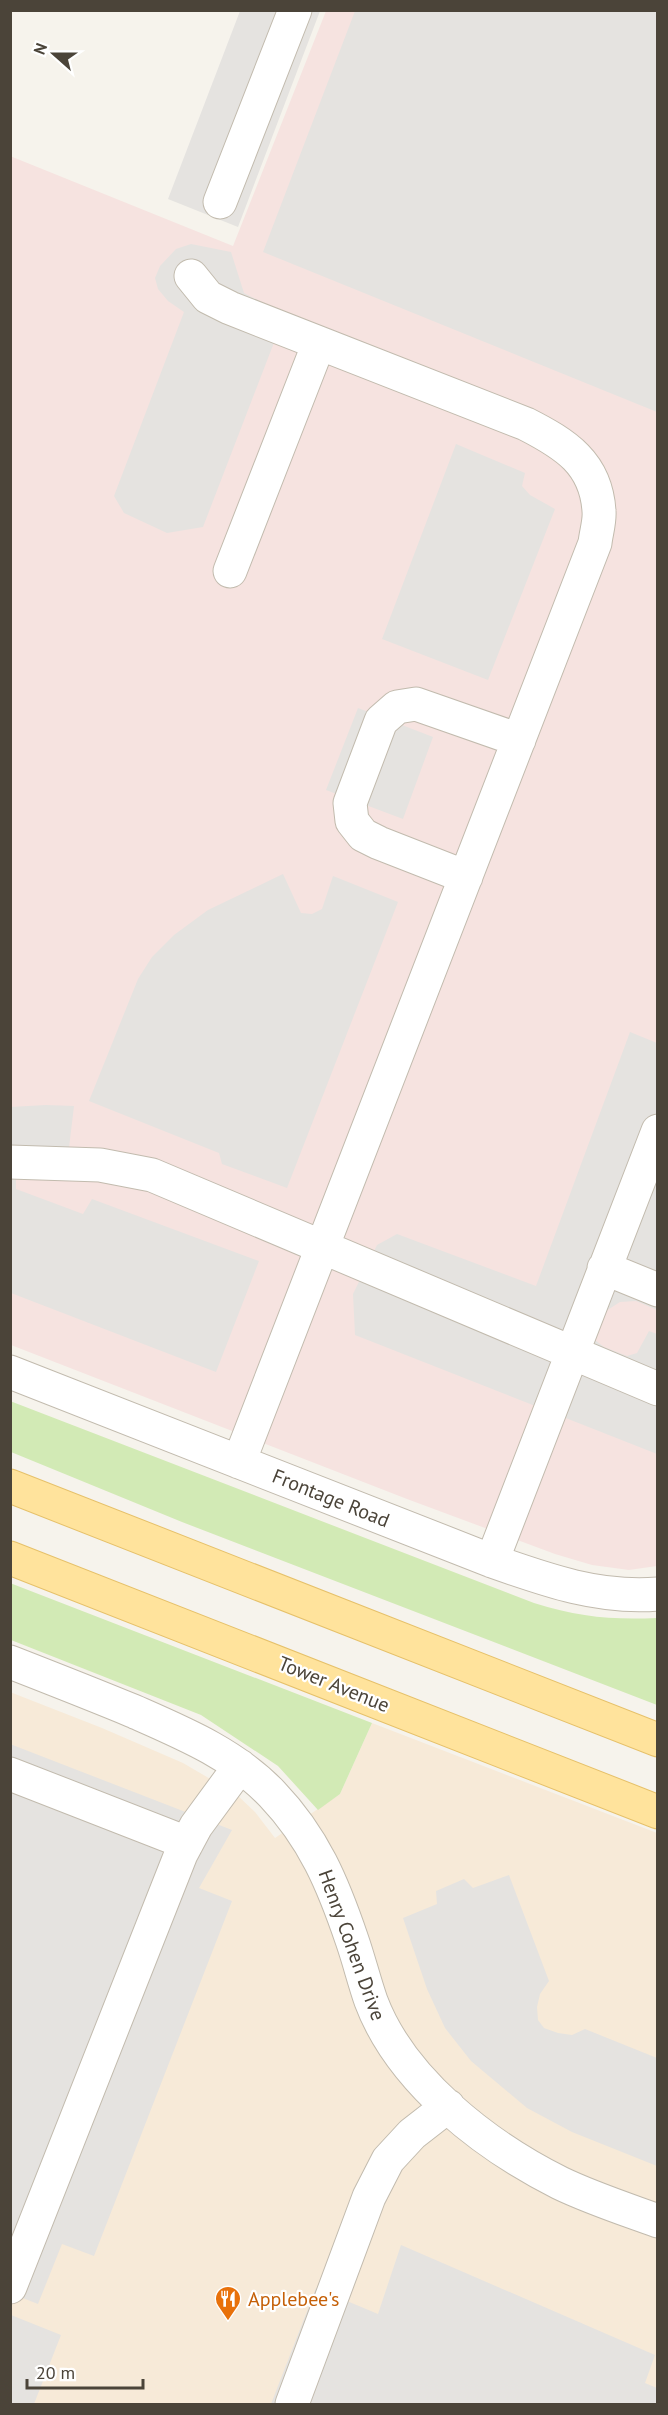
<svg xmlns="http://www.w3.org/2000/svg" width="668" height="2415" viewBox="0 0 668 2415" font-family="'PT Sans',sans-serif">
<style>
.commercial{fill:#f7ead8}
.medical{fill:#f6e3e0}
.green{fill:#d2eab5}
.parking{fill:#e5e3e0}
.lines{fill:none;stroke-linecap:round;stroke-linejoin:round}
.minor-casing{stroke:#c2bbae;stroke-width:35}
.major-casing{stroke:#e6c16a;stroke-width:35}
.minor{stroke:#fff;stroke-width:33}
.major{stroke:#ffe39c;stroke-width:33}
.labels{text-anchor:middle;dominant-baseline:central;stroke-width:4.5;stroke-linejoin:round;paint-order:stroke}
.street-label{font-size:20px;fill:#4b4439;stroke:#fff}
.food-label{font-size:20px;fill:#c56008;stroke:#fff;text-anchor:start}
</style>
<rect width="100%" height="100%" fill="#f6f3ec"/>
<!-- commercial -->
<path class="commercial" d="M10,1692l92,36 81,35 53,31 19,18 20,26 65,-44 32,-71 285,110v571h-646z"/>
<!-- medical -->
<path class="medical" d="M326,11h331v1555l-28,4 -37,-5 -37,-11 -148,-55 -396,-154 -1,-1189 223,90z"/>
<!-- green -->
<path class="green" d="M10,1401l524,202c45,14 77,17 123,15v87l-475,-183 -171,-70z
M10,1583l362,140 -32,71 -22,16 -40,-44 -77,-51 -190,-75z"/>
<!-- parking -->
<path class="parking" d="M240,11h80l-82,216 -70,-28z
M355,11h302v401l-394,-160z
M191,244l40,8 13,41 41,21 -82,213 -36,6 -43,-20 -10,-17 70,-184 -16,-11 -10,-12 -3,-11 5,-12 16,-17z
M456,444l69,29 -3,13 8,9 25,14 -67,171 -106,-41z
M358,708l75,29 -30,82 -77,-29z
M283,874l18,39 11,1 10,-5 11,-33 65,26 -111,286 -65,-24 -3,-11 -130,-52 49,-122 14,-22 22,-22 34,-25z
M630,1032l27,11v267l-21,-9 -16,1 -14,9 -11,29 9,7 23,9 10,-3 12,-22 8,3v120l-302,-119 -2,-41 24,-49 20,-11 139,52z
M46,1105l28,1 -9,75 -49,-4v12l67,25 9,-15 167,62 -43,111 -205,-79 -1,-186z
M10,1744l222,86 -33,58 33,13 -138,355 -32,-12 -24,60 -28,-11z
M509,1875l40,106 -9,13 -3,13 1,13 6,8 14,5 14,2 13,-6 72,29v108l-85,-34 -45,-24 -56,-47 -26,-33 -18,-39 -24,-71 34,-14 -1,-13 28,-12 9,9z
M401,2245l254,110 -10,28 12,5v16h-386l45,-116 62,26z
M11,2315l50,20 -27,69h-23z"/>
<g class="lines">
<defs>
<path id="minor" d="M220,202l75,-192
M191,276l17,21 22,11 296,116c39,20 70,39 73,87 1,10 -3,22 -4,32l-356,919
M230,571l89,-228
M466,877l-87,-34 -16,-8 -11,-14 -2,-18 31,-82 16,-14 19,-3 103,36
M10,1162l90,3 52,10 506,214
M604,1268l54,22
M10,1372l482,189c54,19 107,38 166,33
M492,1561l166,-430
M10,1662c41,16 82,32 123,49 50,22 101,43 139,83 42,44 61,90 80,146 7,20 12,41 19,61 30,80 115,145 189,182 31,15 65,26 98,38
M10,1774l177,69
M10,2287l171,-433 15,-28 44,-60
M292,2404l77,-207 19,-37 24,-26 36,-28"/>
<path id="major" d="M10,1486l648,254
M10,1558l648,254"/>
</defs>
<!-- minor casing -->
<use href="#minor" class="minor-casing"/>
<!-- major casing -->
<use href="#major" class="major-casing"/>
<!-- minor -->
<use href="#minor" class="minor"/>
<!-- major -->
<use href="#major" class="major"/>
</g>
<!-- icons -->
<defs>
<symbol id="restaurant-pin" viewBox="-11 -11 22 30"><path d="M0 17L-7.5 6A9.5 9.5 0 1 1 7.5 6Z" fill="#e8710a" stroke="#fff"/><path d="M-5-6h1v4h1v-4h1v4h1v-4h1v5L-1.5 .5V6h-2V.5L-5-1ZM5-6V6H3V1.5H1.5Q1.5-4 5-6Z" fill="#fff"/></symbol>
</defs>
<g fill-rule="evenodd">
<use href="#restaurant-pin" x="213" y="2284" width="30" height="40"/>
</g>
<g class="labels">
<!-- street labels -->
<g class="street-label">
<text transform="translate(331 1498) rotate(22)">Frontage Road</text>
<text transform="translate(334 1684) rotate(22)">Tower Avenue</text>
<text transform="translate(352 1945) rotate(70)">Henry Cohen Drive</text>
</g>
<!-- food labels -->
<g class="food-label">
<text x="248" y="2299">Applebee's</text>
</g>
</g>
<!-- border -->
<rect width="668" height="2415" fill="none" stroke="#4b4439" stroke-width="24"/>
<!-- north arrow -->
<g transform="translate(54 54) rotate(291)" stroke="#ffffff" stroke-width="4.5" paint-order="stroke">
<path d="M0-4.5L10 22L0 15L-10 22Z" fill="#4b4439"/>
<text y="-9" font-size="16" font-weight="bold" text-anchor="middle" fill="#4b4439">N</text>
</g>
<!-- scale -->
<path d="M27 2379v9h116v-9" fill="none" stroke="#4b4439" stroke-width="3"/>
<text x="36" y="2379" font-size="18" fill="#4b4439" stroke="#ffffff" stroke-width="4.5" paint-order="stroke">20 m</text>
</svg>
